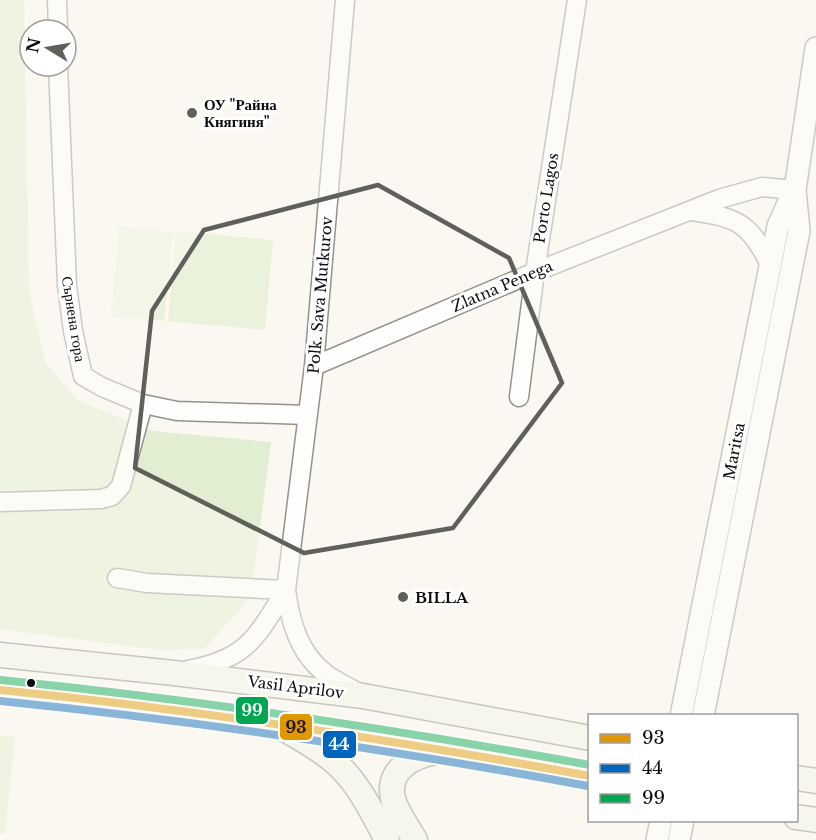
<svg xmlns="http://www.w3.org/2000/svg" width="816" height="840" viewBox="0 0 816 840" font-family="'Libre Baskerville',serif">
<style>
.green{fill:#e1eed1}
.pitch{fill:#ebf2db}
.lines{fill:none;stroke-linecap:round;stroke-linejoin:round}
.minor-casing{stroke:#93928f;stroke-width:21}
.tertiary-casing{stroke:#93928f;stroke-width:24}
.secondary-casing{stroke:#8a8985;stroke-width:27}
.minor{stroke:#fefefd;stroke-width:18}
.tertiary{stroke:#fefefd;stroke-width:21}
.secondary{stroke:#f4f3e8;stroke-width:24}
.bus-1-casing{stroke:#fff;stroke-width:12}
.bus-2-casing{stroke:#fff;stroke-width:12}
.bus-3-casing{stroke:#fff;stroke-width:12}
.bus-1{stroke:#e09701;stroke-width:8}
.bus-2{stroke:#0065bd;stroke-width:8}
.bus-3{stroke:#00a651;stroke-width:8}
.marked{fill:none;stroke:#5f5f5c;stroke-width:4.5;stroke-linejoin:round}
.poi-dot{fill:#5f5f5c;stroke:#fff;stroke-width:2}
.bus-dot{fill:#0c0c0c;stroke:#fff;stroke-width:2}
.labels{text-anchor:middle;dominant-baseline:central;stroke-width:6;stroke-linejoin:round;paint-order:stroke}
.poi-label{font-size:15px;font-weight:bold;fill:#0c0c0c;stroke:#fff;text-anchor:start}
.street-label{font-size:15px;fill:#0c0c0c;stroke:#fff}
.line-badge{stroke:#fff;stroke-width:2}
.badge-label{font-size:16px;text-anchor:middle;font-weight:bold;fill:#fff}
.pale-badge-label{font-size:16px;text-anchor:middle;font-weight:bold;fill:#111}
</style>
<rect width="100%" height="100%" fill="#faf8f0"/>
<!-- green -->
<path class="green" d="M0,0h24l5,292 17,72 33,37 74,30 118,11 -20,155 -47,52 -45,1 -159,-21z
M0,735l15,2 -10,97h-5z"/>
<!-- pitch -->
<path class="pitch" d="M119,227l54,5 -9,89 -53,-5z
M176,231l97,9 -8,90 -97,-9z"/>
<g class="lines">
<defs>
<path id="minor" d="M57,0l1,30
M345,0l-31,366 -28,224c4,31 13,64 40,84 10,7 22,13 33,19
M58,66l9,219 6,46 10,45 19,11 41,17 34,7 131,4
M693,211c45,7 57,12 77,54
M314,366l221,-94 184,-73 43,-12 33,3
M519,397l16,-125 42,-272
M0,502l101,-3 11,-3 9,-10 22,-82
M117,578l30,5 139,7
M188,670c59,-11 68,-32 98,-80"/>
<path id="tertiary" d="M681,716l97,-490 16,-36
M703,716l96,-485 -4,-41 21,-142
M657,840l4,-20
M679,840l4,-20"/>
<path id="secondary" d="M0,655l174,18 189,23 227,42
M0,690c198,19 394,49 590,86
M283,728c16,10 34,19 48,31 26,20 41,53 56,81
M796,778l20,3
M796,817l20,3
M415,840c-7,-12 -16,-25 -21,-38 -10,-31 18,-46 43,-50"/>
</defs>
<!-- minor casing -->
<use href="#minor" class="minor-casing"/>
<!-- tertiary casing -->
<use href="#tertiary" class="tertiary-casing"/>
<!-- secondary casing -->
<use href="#secondary" class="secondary-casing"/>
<!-- minor -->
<use href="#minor" class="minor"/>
<!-- tertiary -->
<use href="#tertiary" class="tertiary"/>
<!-- secondary -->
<use href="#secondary" class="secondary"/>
<defs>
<path id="bus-1" d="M0,690c198,20 394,50 590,86"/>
<path id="bus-2" d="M0,701c197,20 393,49 588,85"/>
<path id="bus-3" d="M1,680c198,20 393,49 589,85"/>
</defs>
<!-- bus-1 casing -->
<use href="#bus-1" class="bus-1-casing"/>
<!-- bus-2 casing -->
<use href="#bus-2" class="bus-2-casing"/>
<!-- bus-3 casing -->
<use href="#bus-3" class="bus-3-casing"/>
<!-- bus-1 -->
<use href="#bus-1" class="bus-1"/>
<!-- bus-2 -->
<use href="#bus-2" class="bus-2"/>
<!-- bus-3 -->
<use href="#bus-3" class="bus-3"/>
</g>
<!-- marked area -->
<path d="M0 0H816V840H0ZM378,185l131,73 53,125 -109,145 -149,25 -169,-85 17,-157 52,-81z" fill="#faf8f0" fill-opacity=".55" fill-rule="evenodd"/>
<path class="marked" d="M378,185l131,73 53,125 -109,145 -149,25 -169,-85 17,-157 52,-81z"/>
<!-- markers -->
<g class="poi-dot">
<circle cx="192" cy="113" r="6"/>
<circle cx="403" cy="597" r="6"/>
</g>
<circle class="bus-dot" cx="31" cy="683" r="5"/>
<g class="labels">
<!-- poi labels -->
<g class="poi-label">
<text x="204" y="104">ОУ "Райна<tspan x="204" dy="17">Княгиня"</tspan></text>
<text x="415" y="597">BILLA</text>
</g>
<!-- street labels -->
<g class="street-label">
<text transform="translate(546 198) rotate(-81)">Porto Lagos</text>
<text transform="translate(502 286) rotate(-23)">Zlatna Penega</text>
<text transform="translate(320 295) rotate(-85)">Polk. Sava Mutkurov</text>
<text transform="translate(74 319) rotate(81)">Сърнена гора</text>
<text transform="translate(734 451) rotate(-79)">Maritsa</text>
<text transform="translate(296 687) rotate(7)">Vasil Aprilov</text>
</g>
</g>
<g class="line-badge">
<rect x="235" y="696" width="34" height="29" rx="6" fill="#00a651"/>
<rect x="279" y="713" width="34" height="28" rx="6" fill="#e09701"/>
<rect x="322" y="730" width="35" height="29" rx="6" fill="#0065bd"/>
</g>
<g class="badge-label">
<text x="252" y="716">99</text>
<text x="339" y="750">44</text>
</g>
<g class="pale-badge-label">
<text x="296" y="733">93</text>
</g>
<!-- legend -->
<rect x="588" y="714" width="210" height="108" fill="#ffffff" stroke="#9e9e9e" stroke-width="1.5"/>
<rect x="600" y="734" width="30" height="9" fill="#e09701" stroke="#9e9e9e" stroke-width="1.5"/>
<text x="642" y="744" font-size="18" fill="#0c0c0c">93</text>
<rect x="600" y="764" width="30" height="9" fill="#0065bd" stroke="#9e9e9e" stroke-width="1.5"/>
<text x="642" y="774" font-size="18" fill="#0c0c0c">44</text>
<rect x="600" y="794" width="30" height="9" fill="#00a651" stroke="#9e9e9e" stroke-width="1.5"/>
<text x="642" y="804" font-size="18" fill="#0c0c0c">99</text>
<!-- north arrow -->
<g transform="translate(48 48) rotate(281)"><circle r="28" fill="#ffffff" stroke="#9e9e9e" stroke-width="1.5"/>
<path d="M0-4.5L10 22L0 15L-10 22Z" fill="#5f5f5c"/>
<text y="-9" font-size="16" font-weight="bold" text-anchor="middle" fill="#0c0c0c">N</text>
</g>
</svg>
